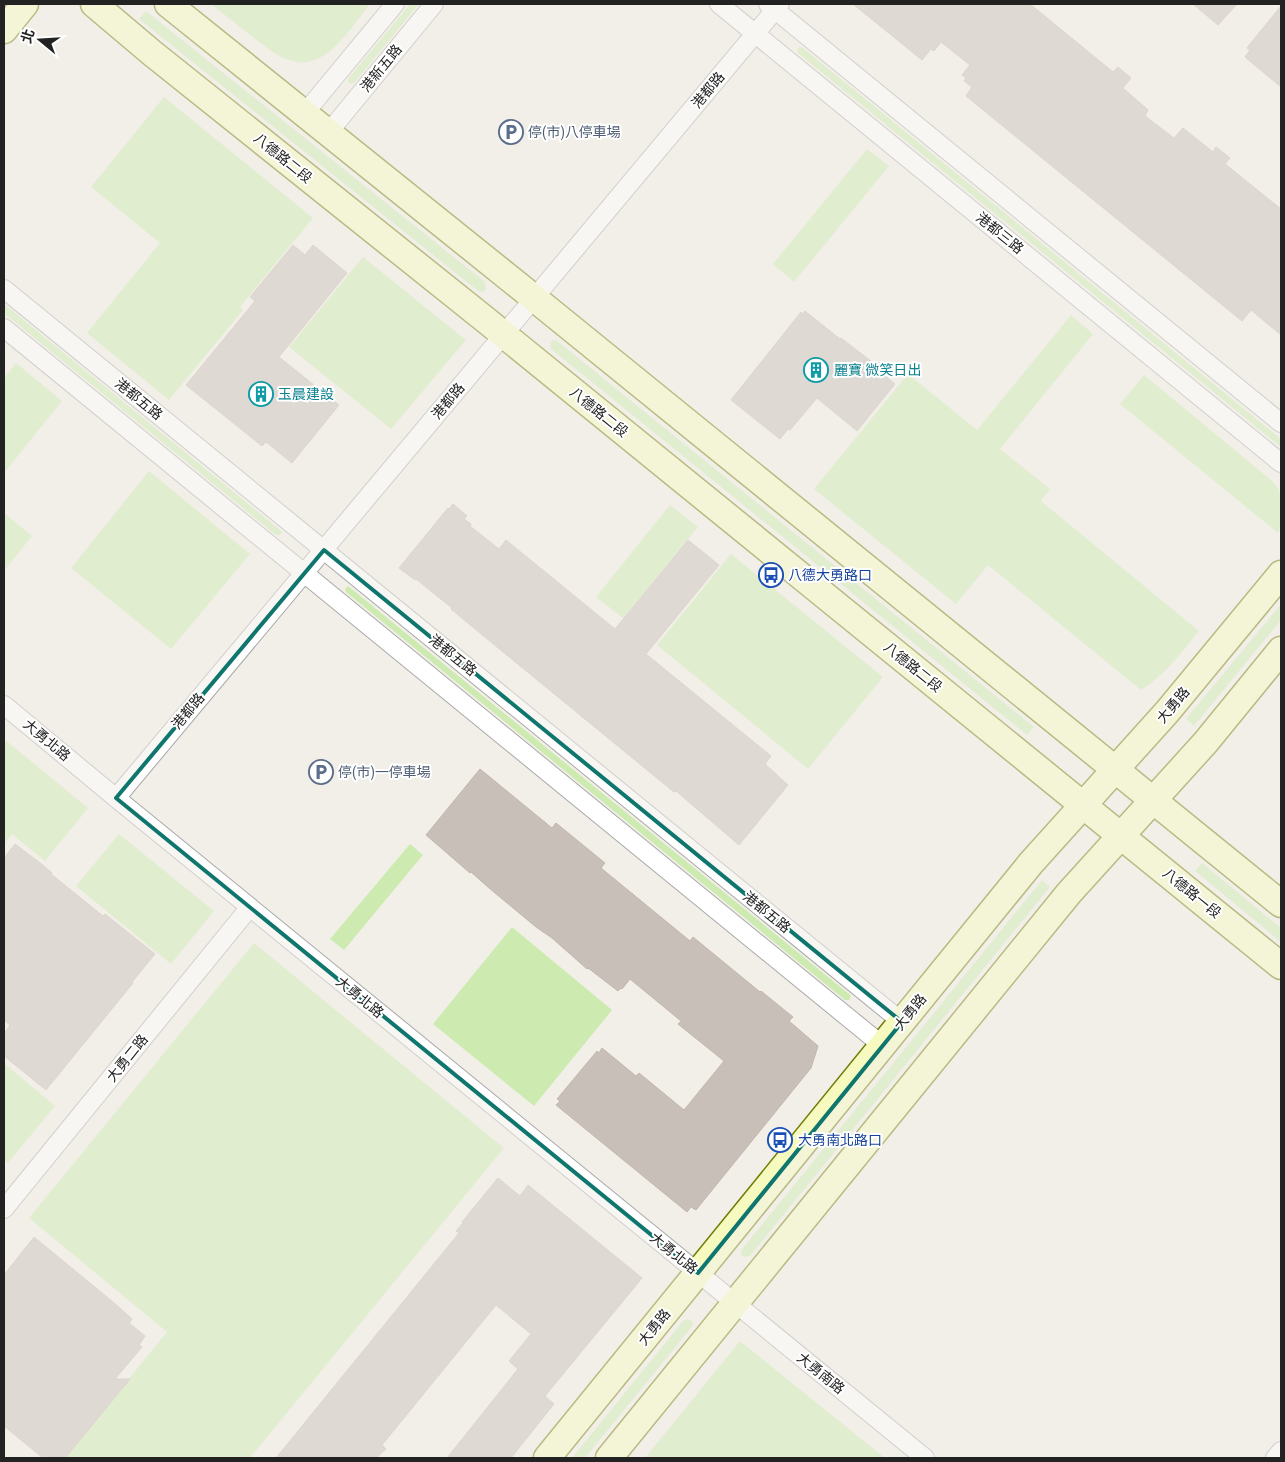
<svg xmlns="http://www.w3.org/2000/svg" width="1285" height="1462" viewBox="0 0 1285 1462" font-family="'Roboto Condensed','Noto Sans TC',sans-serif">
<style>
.grass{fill:#cdebb0}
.building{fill:#c7bfb8;stroke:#c4b6ab}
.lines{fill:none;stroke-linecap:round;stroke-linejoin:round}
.street-casing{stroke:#a9a9a9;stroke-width:20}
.secondary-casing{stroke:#707d05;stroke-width:29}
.street{stroke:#fff;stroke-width:18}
.secondary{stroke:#f7fabf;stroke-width:26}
.marked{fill:none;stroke:#0f766e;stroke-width:4;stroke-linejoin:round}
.labels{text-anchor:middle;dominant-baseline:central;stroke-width:4;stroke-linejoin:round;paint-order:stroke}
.street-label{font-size:14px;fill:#222;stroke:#fff}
.service-label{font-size:14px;fill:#4e5e75;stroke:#fff;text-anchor:start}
.culture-label{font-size:14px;fill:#0d838f;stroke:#fff;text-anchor:start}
.transit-label{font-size:14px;fill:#164399;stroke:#fff;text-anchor:start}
</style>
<rect width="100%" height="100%" fill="#f2efe9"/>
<!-- grass -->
<path class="grass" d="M211,4h159c-12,15 -25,35 -40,47 -31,25 -54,4 -80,-16 -13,-10 -26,-21 -39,-31z
M410,4h9l-65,79 -4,1 -2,-3v-2z
M146,11l339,271 1,7 -3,3 -5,-1 -339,-272z
M799,47l4,1 478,391v8l-483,-394 -1,-2z
M164,97l149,121 -73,89 3,3 -74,90 -82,-67 73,-90 -69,-56z
M867,149l22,17 -95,116 -21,-18z
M363,257l103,83 -75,89 -102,-82z
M4,304l276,226 2,2 -2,3h-4l-272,-222z
M1071,315l22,19 -93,115 50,40 -9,12 158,130c-18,22 -33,43 -58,59l-153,-125 -32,39 -142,-115 94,-115 69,56z
M556,340l478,387 -7,8 -476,-386 -1,-6 1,-2z
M16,363l46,38 -58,72v-95z
M1144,375l127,105c4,4 7,8 9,13 4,9 2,31 -2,40l-158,-129z
M149,471l101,83 -79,95 -100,-81z
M670,505l28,22 -75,91 -27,-21z
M4,513l28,23 -28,35z
M731,554l152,123 -75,92 -151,-124z
M348,586l501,408 2,2 -2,4h-4l-499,-408 -1,-3z
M1281,604v16l-87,106 -8,-7z
M4,739l84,69 -43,53 -33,-27 -8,10z
M119,834l95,77 -43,53 -95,-78z
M410,844l13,11 -79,95 -14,-11z
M1202,863l79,65v14l-86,-71z
M1042,880l8,7 -300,369 -7,1 -2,-3 1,-5z
M512,927l100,83 -78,96 -101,-82z
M254,943l250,205 -254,310h-186l103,-126 -138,-114z
M4,1063l51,43 -47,57 -4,-3z
M688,1319l4,2 1,4 -2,3 -106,130h-13l111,-137z
M740,1341l145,117h-240z"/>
<!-- building -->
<path class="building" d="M853,4h177l83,68 5,-5 13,11 -8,10 25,22 -3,6 29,22 9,-10 30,24 3,-5 14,11 -5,6 56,45v126l-30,-25 -9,11 -276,-225 6,-9 -8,-6 2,-3 -4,-3 8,-10 -29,-23 -7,9 -3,-2 -9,11z
M1193,4h44l-19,21z
M1281,6v81l-36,-30 5,-7 -3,-2 3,-4z
M293,245l12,10 8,-10 34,28 -68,84 60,48 -47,58 -26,-21 -4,4 -76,-61 69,-84 -5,-4z
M805,311l35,28 1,-1 13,10 18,14 -2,2 25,20 -38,47 -40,-33 -27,32 -2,-1 -8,10 -49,-39 70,-88 2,2z
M453,504l14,12 -3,3 7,5 -1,2 29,23 7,-9 109,89 73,-89 31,25 -73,89 125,102 -6,8 23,21 -49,60 -63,-54 -2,1 -188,-154 -35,-29 1,-1 -36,-29 -1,1 -16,-12 49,-60 1,1z
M480,769l72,59 4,-5 49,40 -4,5 89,73 3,-4 67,55 1,-1 32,26 -4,4 29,25 -7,22 -115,142 -5,-3 -4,5 -131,-107 4,-4 -3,-2 40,-48 2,2 3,-5 34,28 3,-3 45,37 40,-49 -46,-37 3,-3 -51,-42 -8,10 -1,-1 -3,3 -30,-23 -1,1 -35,-31 -16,-11 -47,-39 -18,-16 -1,1 -44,-38z
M15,844l29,22 8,7 -1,1 52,42 2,-2 50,40 -23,28 1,1 -87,107 -42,-34v-22l6,-9 -6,-5v-162z
M498,1178l22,18 8,-11 114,93 -97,118 9,8 -43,54h-64l71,-89 -9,-8 22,-27 -35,-29 -114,140 4,4 -10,9h-100l183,-225 -3,-2 7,-8 -1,-1z
M34,1237l79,65 19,17 -3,4 16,13 -6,9 3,2 -27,32h15l-65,79h-22l-39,-32v-151z"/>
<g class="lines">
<defs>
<path id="street" d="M719,4l562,459
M768,4l513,419
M304,114l91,-110
M328,133l106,-129
M4,289l898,733
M4,328l879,718
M4,705l112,93 809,660
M116,798l664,-794
M4,1209l246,-302
M1275,1458l6,-7"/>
<path id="secondary" d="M94,4l58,49 335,268 794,645
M168,4l366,294 747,606
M4,30l21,-26
M547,1458l484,-595 136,-151 114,-138
M609,1458l460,-565 136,-150 76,-93"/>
</defs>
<!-- street casing -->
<use href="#street" class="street-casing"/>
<!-- secondary casing -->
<use href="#secondary" class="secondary-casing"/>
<!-- street -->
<use href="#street" class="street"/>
<!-- secondary -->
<use href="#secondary" class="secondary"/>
</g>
<!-- marked area -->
<path d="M0 0H1285V1462H0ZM324,550l578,472 -204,251 -582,-475z" fill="#f2efe9" fill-opacity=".55" fill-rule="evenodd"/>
<path class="marked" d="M324,550l578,472 -204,251 -582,-475z"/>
<!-- icons -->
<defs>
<symbol id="parking-ring" viewBox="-11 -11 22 22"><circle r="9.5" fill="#fff" stroke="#5c6f8a" stroke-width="1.5"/><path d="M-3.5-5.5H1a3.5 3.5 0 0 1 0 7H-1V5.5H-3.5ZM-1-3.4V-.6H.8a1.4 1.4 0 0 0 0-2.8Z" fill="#5c6f8a"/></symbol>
<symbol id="building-ring" viewBox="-11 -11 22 22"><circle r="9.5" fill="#fff" stroke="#0f9aa8" stroke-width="1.5"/><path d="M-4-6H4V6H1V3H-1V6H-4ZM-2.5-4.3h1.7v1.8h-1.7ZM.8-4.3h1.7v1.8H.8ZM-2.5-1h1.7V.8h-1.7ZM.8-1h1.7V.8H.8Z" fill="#0f9aa8"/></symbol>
<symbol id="bus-ring" viewBox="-11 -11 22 22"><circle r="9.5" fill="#fff" stroke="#1a4fb4" stroke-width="1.5"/><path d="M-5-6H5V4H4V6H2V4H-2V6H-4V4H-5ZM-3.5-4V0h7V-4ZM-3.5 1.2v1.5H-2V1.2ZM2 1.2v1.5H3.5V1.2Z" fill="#1a4fb4"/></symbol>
</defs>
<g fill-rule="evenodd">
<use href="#parking-ring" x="497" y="118" width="28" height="28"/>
<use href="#building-ring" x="802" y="356" width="28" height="28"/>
<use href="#building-ring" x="247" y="380" width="28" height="28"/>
<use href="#bus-ring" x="757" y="561" width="28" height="28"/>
<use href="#parking-ring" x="307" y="758" width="28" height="28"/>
<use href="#bus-ring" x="766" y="1126" width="28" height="28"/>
</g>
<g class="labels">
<!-- street labels -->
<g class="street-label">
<text transform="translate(381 68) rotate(-51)">港新五路</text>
<text transform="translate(708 90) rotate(-50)">港都路</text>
<text transform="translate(283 158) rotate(39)">八德路二段</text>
<text transform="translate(1000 233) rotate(39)">港都三路</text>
<text transform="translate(139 399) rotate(39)">港都五路</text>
<text transform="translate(448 401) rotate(-50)">港都路</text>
<text transform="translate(599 412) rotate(39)">八德路二段</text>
<text transform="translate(453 655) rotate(39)">港都五路</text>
<text transform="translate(913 667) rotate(39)">八德路二段</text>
<text transform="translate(1173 705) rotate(-50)">大勇路</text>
<text transform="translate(188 711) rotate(-50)">港都路</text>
<text transform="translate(47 740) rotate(40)">大勇北路</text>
<text transform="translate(1192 893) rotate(39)">八德路一段</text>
<text transform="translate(767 912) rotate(39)">港都五路</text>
<text transform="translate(360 997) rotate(39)">大勇北路</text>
<text transform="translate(910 1012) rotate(-51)">大勇路</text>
<text transform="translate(127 1058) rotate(-51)">大勇二路</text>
<text transform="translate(674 1253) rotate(39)">大勇北路</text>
<text transform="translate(654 1327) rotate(-51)">大勇路</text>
<text transform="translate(821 1373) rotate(39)">大勇南路</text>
</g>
<!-- service labels -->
<g class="service-label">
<text x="528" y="132">停(市)八停車場</text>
<text x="338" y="772">停(市)一停車場</text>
</g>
<!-- culture labels -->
<g class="culture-label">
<text x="834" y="370">麗寶 微笑日出</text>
<text x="278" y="394">玉晨建設</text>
</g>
<!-- transit labels -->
<g class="transit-label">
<text x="788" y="575">八德大勇路口</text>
<text x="798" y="1140">大勇南北路口</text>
</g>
</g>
<!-- border -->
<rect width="1285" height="1462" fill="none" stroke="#222222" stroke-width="10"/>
<!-- north arrow -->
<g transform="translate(40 40) rotate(288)" stroke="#ffffff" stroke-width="4" paint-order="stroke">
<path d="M0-4L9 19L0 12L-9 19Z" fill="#222222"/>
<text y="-8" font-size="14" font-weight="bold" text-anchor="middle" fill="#222222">北</text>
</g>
</svg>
